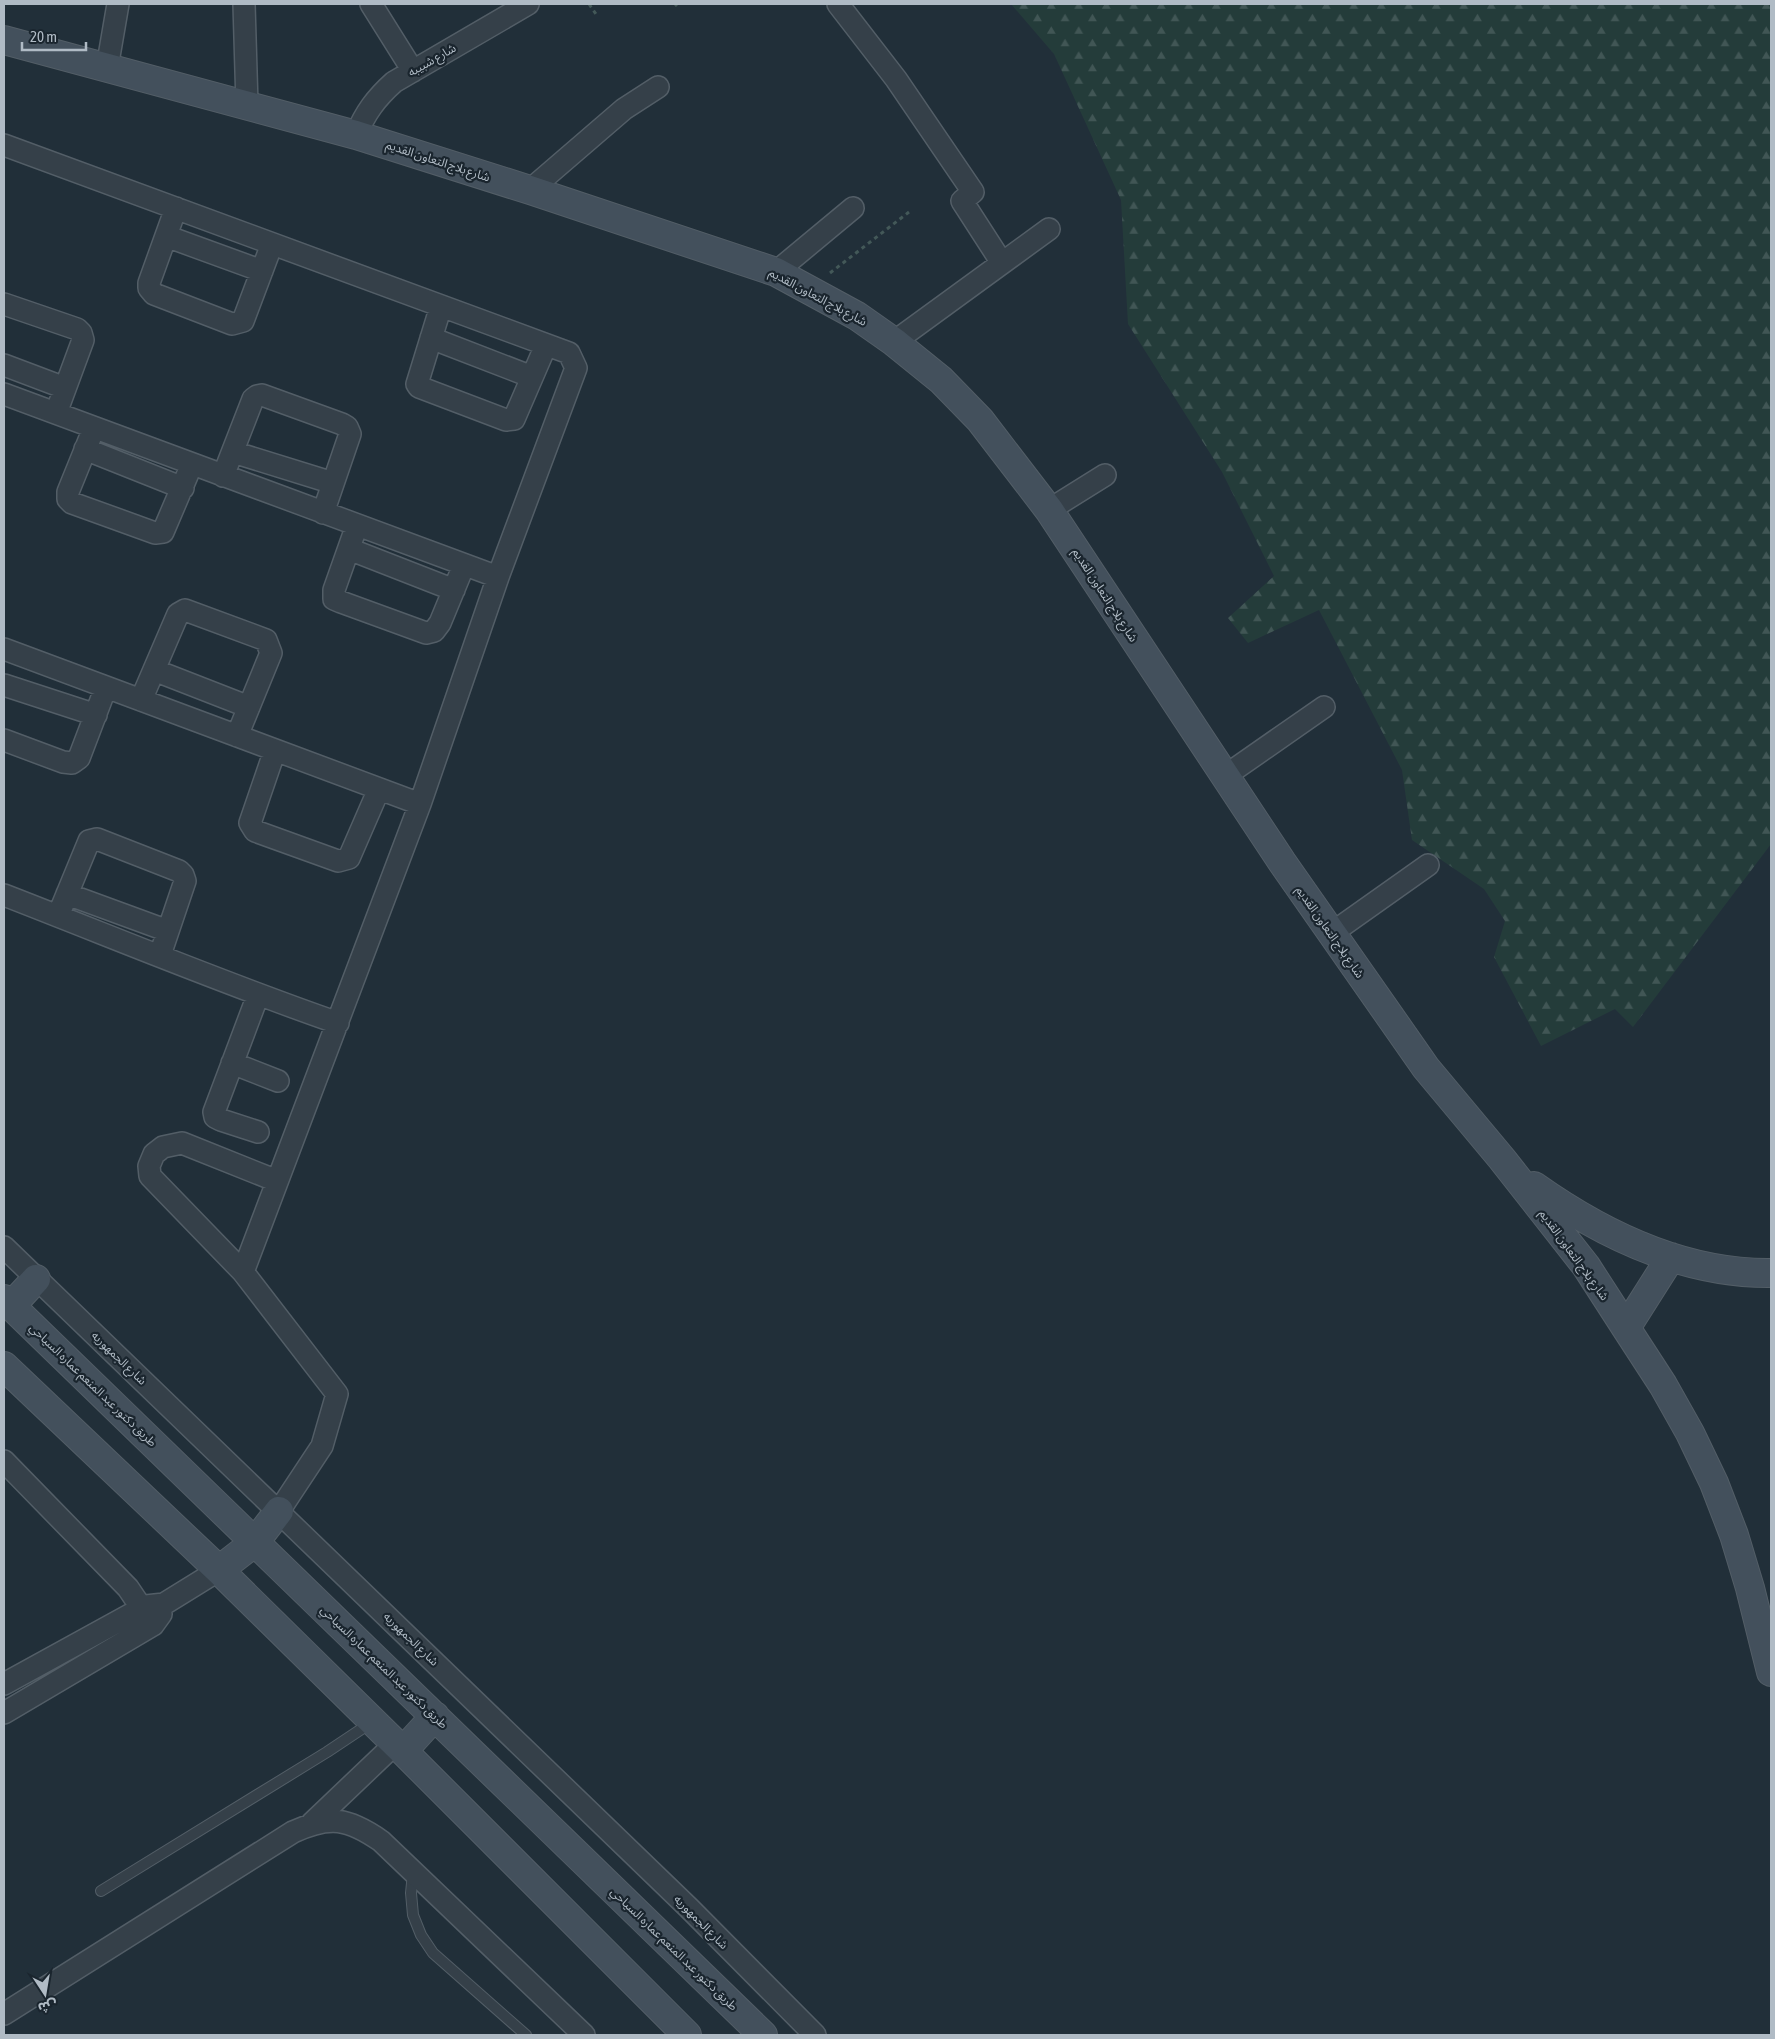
<svg xmlns="http://www.w3.org/2000/svg" width="1775" height="2039" viewBox="0 0 1775 2039" font-family="'Asap Condensed','Noto Sans Arabic',sans-serif">
<style>
.forest{fill:url(#forest-firs)}
.lines{fill:none;stroke-linecap:round;stroke-linejoin:round}
.lane-casing{stroke:#535e67;stroke-width:12}
.street-casing{stroke:#535e67;stroke-width:24}
.secondary-casing{stroke:#535e67;stroke-width:30}
.path{stroke:#435858;stroke-width:3;stroke-dasharray:4 4;stroke-linecap:butt}
.lane{stroke:#354049;stroke-width:10}
.street{stroke:#354049;stroke-width:21}
.secondary{stroke:#43505c;stroke-width:28}
.labels{text-anchor:middle;dominant-baseline:central;stroke-width:4.5;stroke-linejoin:round;paint-order:stroke}
.street-label{font-size:12px;fill:#b0bbc5;stroke:#1a252e}
</style>
<defs>
<pattern id="forest-firs" width="22" height="20" patternUnits="userSpaceOnUse" patternTransform="scale(1.25)"><rect width="22" height="20" fill="#243c3a"/><path d="M5 1l3.5 6h-7zM16 11l3.5 6h-7z" fill="#415655"/></pattern>
</defs>
<rect width="100%" height="100%" fill="#212f39"/>
<!-- forest -->
<path class="forest" d="M1011,4h760v840l-138,183 -18,-18 -74,37 -47,-89 11,-36 -21,-32 -72,-49 -10,-70 -83,-160 -71,33 -20,-25 46,-42 -52,-104 -94,-148 -7,-124 -67,-146z"/>
<g class="lines">
<defs>
<path id="lane" d="M413,1873l-2,20 2,22 8,20 12,18 93,82
M101,1891l226,-139 45,-30"/>
<path id="street" d="M244,4l3,101
M371,4l42,67
M838,4l58,75 77,113 -11,9 40,62
M107,68l11,-64
M356,135c9,-22 20,-37 38,-53l134,-78
M4,145l565,208 7,15 -78,209 -78,227 -177,468 94,122 -15,52 -43,65
M530,190l94,-81 34,-22
M176,208l-27,75v5l5,6 78,30 11,-3 29,-77
M166,236l96,35
M776,272l77,-64
M4,304l73,25 4,4 2,7 -27,73
M441,306l-24,78 2,3 87,33 8,-1 32,-74
M431,338l101,39
M894,342l155,-113
M4,365l61,23
M4,394l494,183
M94,428l-26,64v7l4,4 83,30 8,-1 29,-68
M85,449l98,39
M233,452l100,31
M223,476l30,-77 4,-3 5,-1 80,29 5,3 3,7 -27,79
M1049,510l56,-35
M357,525l-23,65v9l7,3 85,31 8,-2 6,-8 24,-58
M349,549l105,41
M4,649l416,155
M154,670l95,37
M4,685l92,30
M141,700l37,-86 7,-4 81,30 5,13 -34,83
M4,740l59,22 9,1 7,-5 27,-71
M275,750l-25,73 5,8 83,30 11,-3 30,-69
M1225,776l99,-69
M67,894l101,37
M4,895c111,43 221,89 334,128
M58,916l31,-75 8,-2 82,32 4,4 2,6 -25,74
M1332,933l96,-68
M232,1063l46,18
M258,1132l-37,-12 -6,-3 -1,-5 44,-117
M4,1247l685,661 126,127
M243,1272l-93,-96 -1,-10 5,-12 9,-7 19,-4 95,38
M4,1461l124,127 25,37
M4,1684l142,-78 18,-2 55,-34
M4,1713l149,-88 8,-11
M312,1823l84,-80
M4,2014l289,-182c37,-17 55,-14 88,9l203,194"/>
<path id="secondary" d="M4,40l352,95 174,55 246,82 81,44 37,26 47,38 39,40 69,90 233,352 144,206 76,91 84,107 40,62 37,57 27,48 24,50 20,52 16,53 21,84
M1534,1186c69,49 150,88 237,87
M4,1299l759,736
M11,1306l25,-27
M1626,1328l45,-71
M4,1366l215,204 184,181 284,284
M219,1570l36,-28 24,-31
M403,1751l32,-35"/>
</defs>
<!-- lane casing -->
<use href="#lane" class="lane-casing"/>
<!-- street casing -->
<use href="#street" class="street-casing"/>
<!-- secondary casing -->
<use href="#secondary" class="secondary-casing"/>
<!-- path -->
<path class="path" d="M589,4l9,13
M675,4l2,2
M830,273l79,-61"/>
<!-- lane -->
<use href="#lane" class="lane"/>
<!-- street -->
<use href="#street" class="street"/>
<!-- secondary -->
<use href="#secondary" class="secondary"/>
</g>
<g class="labels">
<!-- street labels -->
<g class="street-label">
<text transform="translate(432 60) rotate(-30)">شارع شبيبه</text>
<text transform="translate(438 161) rotate(18)">شارع بلاج التعاون القديم</text>
<text transform="translate(818 297) rotate(28)">شارع بلاج التعاون القديم</text>
<text transform="translate(1105 595) rotate(57)">شارع بلاج التعاون القديم</text>
<text transform="translate(1330 932) rotate(55)">شارع بلاج التعاون القديم</text>
<text transform="translate(1574 1255) rotate(54)">شارع بلاج التعاون القديم</text>
<text transform="translate(119 1358) rotate(44)">شارع الجمهوريه</text>
<text transform="translate(93 1385) rotate(44)">طريق دكتور عبد المنعم عماره السياحي</text>
<text transform="translate(411 1639) rotate(44)">شارع الجمهوريه</text>
<text transform="translate(384 1667) rotate(44)">طريق دكتور عبد المنعم عماره السياحي</text>
<text transform="translate(701 1922) rotate(45)">شارع الجمهوريه</text>
<text transform="translate(674 1949) rotate(44)">طريق دكتور عبد المنعم عماره السياحي</text>
</g>
</g>
<!-- border -->
<rect width="1775" height="2039" fill="none" stroke="#b0bbc5" stroke-width="10"/>
<!-- north arrow -->
<g transform="translate(45 1994) rotate(168)" stroke="#1a252e" stroke-width="4" paint-order="stroke">
<path d="M0-4L9 19L0 12L-9 19Z" fill="#b0bbc5"/>
<text y="-8" font-size="14" font-weight="bold" text-anchor="middle" fill="#b0bbc5">ش</text>
</g>
<!-- scale -->
<path d="M22 42v8h64v-8" fill="none" stroke="#b0bbc5" stroke-width="2.5"/>
<text x="30" y="42" font-size="15" fill="#b0bbc5" stroke="#1a252e" stroke-width="4" paint-order="stroke">20 m</text>
</svg>
